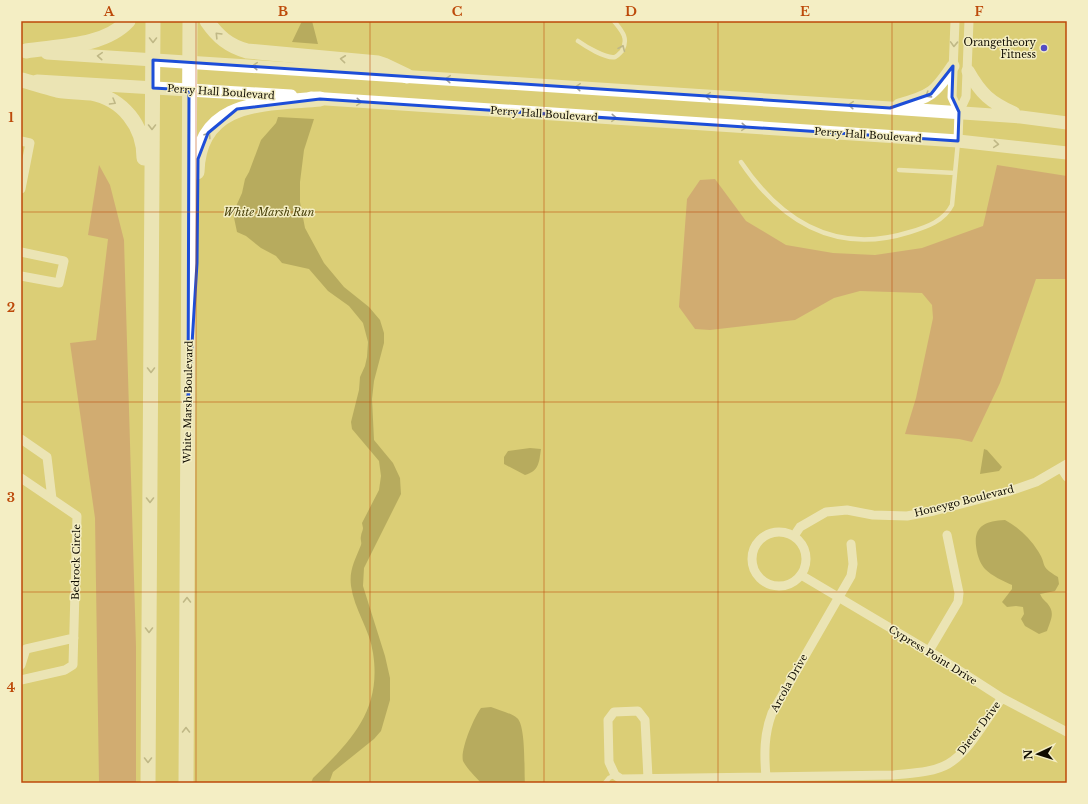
<svg xmlns="http://www.w3.org/2000/svg" width="1088" height="804" viewBox="0 0 1088 804" font-family="'Libre Baskerville',serif">
<style>
.forest{fill:#c6846c}
.water{fill:#8d8240}
.lines{fill:none;stroke-linecap:round;stroke-linejoin:round}
.service{stroke:#fff;stroke-width:4.5}
.minor{stroke:#fff;stroke-width:9}
.secondary{stroke:#fff;stroke-width:13}
.trunk{stroke:#fff;stroke-width:15}
.oneway{stroke:#9f9e99}
.marked{fill:none;stroke:#1d4ed8;stroke-width:3;stroke-linejoin:round}
.grid{fill:none;stroke:#bd4a0a;stroke-width:1;stroke-opacity:0.55}
.poi-dot{fill:#544dc4;stroke:#f4eec4;stroke-width:1.5}
.labels{text-anchor:middle;dominant-baseline:central;stroke-width:3;stroke-linejoin:round;paint-order:stroke}
.poi-label{font-size:10px;fill:#100c00;stroke:#f4eec4;text-anchor:end}
.street-label{font-size:10px;fill:#100c00;stroke:#f4eec4}
.water-label{font-size:11px;font-style:italic;fill:#49410a;stroke:#f4eec4}
.neatline{fill:none;stroke:#bd4a0a;stroke-width:1.5}
.grid-label{font-size:13px;text-anchor:middle;font-weight:bold;fill:#bd4a0a}
</style>
<rect width="100%" height="100%" fill="#dbce77"/>
<!-- forest -->
<path class="forest" d="M99,165l11,20 14,55 12,406v137h-37l-4,-265 -25,-175 26,-3 12,-101 -20,-4z
M997,165l70,11v103h-31l-36,104 -28,59 -13,-3 -54,-5 11,-36 17,-80 -1,-13 -10,-12 -62,-2 -26,7 -39,22 -85,10 -15,-1 -16,-22 8,-108 13,-19 15,-1 31,42 40,24 47,8 42,2 47,-7 61,-22z"/>
<!-- water -->
<path class="water" d="M302,21h10l6,23 -26,-2z
M278,117l36,2 -10,31 -4,32v20l5,26 19,35 20,24 25,20 11,13 4,13v10l-10,38 -2,18 2,41 19,23 7,15 1,16 -37,74 -1,18 22,70 5,22v22l-9,31 -7,8 -41,33 -4,11h-18l2,-5c38,-37 69,-68 60,-125 -3,-23 -19,-44 -22,-67 -2,-16 4,-26 10,-41 1,-3 -1,-5 0,-9 0,-3 2,-5 2,-8l-1,-5 17,-33 2,-14 -2,-15 -27,-32 -1,-7 8,-32 1,-13 5,-11 2,-9 1,-15 -5,-19 -14,-17 -21,-15 -19,-22 -27,-6 -6,-7 -15,-8 -15,-12 -9,-4 -4,-19 9,-20 3,-14 4,-7 12,-32 15,-17z
M530,448l11,1c-2,14 -2,22 -16,26l-21,-11v-7l4,-6z
M984,449l3,1 15,17 -3,4 -19,3z
M1005,520c13,7 25,18 33,31 10,15 0,14 20,26l1,7 -4,7 -15,3c2,4 3,5 6,8 10,10 5,17 1,29l-8,3 -14,-8 -4,-7 3,-5 -1,-7 -7,-1 -9,1 -5,-5 10,-13v-4c-9,-4 -20,-9 -27,-16 -4,-4 -7,-12 -8,-17 -5,-24 5,-31 28,-32z
M491,707c7,3 20,6 26,11 9,7 7,52 8,65h-44c-6,-7 -14,-14 -18,-22 -3,-11 11,-44 18,-53z"/>
<g class="lines">
<!-- service -->
<path class="service" d="M578,41c7,5 28,18 37,16 3,-1 5,-4 7,-6 7,-13 0,-20 -8,-30
M741,162c41,61 96,93 169,70 17,-5 34,-11 42,-27l6,-63
M899,170l56,3
M605,783l4,-5 6,-3"/>
<!-- minor -->
<path class="minor" d="M955,21l-3,76 7,15
M21,141l9,2 -9,46
M958,141l1,-29 7,-15 3,-76
M21,252l43,9 -5,22 -38,-7
M21,439l26,18 5,42
M1061,468l6,9
M21,478l56,38 -4,149 -8,5 -44,10
M752 559a27 27 0 1 1 54 0a27 27 0 1 1-54 0Z
M794,536l6,-9 26,-15 21,-2 26,5 34,1 27,-5 73,-19 29,-10 31,-18
M801,575l128,76 73,47 65,34
M929,651l29,-49 1,-9 -12,-58
M21,665l5,-16 48,-11
M766,777c-2,-23 -2,-43 6,-64l79,-137 2,-12 -2,-20
M648,778l-3,-58 -7,-9 -24,1 -6,8 1,42 6,13 6,4 273,-4c17,-2 38,-2 54,-11 21,-12 39,-46 54,-66"/>
<!-- secondary -->
<path class="secondary" d="M47,53l843,55 131,9 46,6
M968,71c13,23 22,31 46,42
M37,81l254,15
M311,98l647,43 109,12
M899,105c31,-8 36,-12 54,-39"/>
<!-- trunk -->
<path class="trunk" d="M207,21c11,16 22,25 40,30l131,12 6,2 23,11
M26,51c32,-5 78,-4 102,-30
M22,80c11,3 23,7 35,10 11,2 22,2 34,3 32,6 53,33 53,65
M197,172c2,-73 69,-68 123,-73
M148,783l5,-762
M186,783l4,-762"/>
</g>
<!-- one-way arrows -->
<defs><path id="oneway-chevron" d="M-2-3.5L2.5 0L-2 3.5" fill="none" stroke-width="1.6" stroke-linecap="round" stroke-linejoin="round"/></defs>
<g class="oneway">
<use href="#oneway-chevron" transform="translate(218 35) rotate(-134)"/>
<use href="#oneway-chevron" transform="translate(153 40) rotate(90)"/>
<use href="#oneway-chevron" transform="translate(954 44) rotate(92)"/>
<use href="#oneway-chevron" transform="translate(622 48) rotate(-67)"/>
<use href="#oneway-chevron" transform="translate(100 56) rotate(-176)"/>
<use href="#oneway-chevron" transform="translate(343 59) rotate(-174)"/>
<use href="#oneway-chevron" transform="translate(255 66) rotate(-176)"/>
<use href="#oneway-chevron" transform="translate(448 79) rotate(-176)"/>
<use href="#oneway-chevron" transform="translate(578 87) rotate(-176)"/>
<use href="#oneway-chevron" transform="translate(928 95) rotate(148)"/>
<use href="#oneway-chevron" transform="translate(708 96) rotate(-176)"/>
<use href="#oneway-chevron" transform="translate(113 102) rotate(30)"/>
<use href="#oneway-chevron" transform="translate(359 102) rotate(4)"/>
<use href="#oneway-chevron" transform="translate(851 105) rotate(-176)"/>
<use href="#oneway-chevron" transform="translate(614 118) rotate(4)"/>
<use href="#oneway-chevron" transform="translate(152 127) rotate(90)"/>
<use href="#oneway-chevron" transform="translate(744 127) rotate(4)"/>
<use href="#oneway-chevron" transform="translate(208 135) rotate(-57)"/>
<use href="#oneway-chevron" transform="translate(996 144) rotate(5)"/>
<use href="#oneway-chevron" transform="translate(151 370) rotate(90)"/>
<use href="#oneway-chevron" transform="translate(150 500) rotate(90)"/>
<use href="#oneway-chevron" transform="translate(187 600) rotate(-90)"/>
<use href="#oneway-chevron" transform="translate(149 630) rotate(90)"/>
<use href="#oneway-chevron" transform="translate(186 730) rotate(-90)"/>
<use href="#oneway-chevron" transform="translate(148 760) rotate(90)"/>
</g>
<!-- marked area -->
<path d="M0 0H1088V804H0ZM153,60l737,48 41,-14 22,-28 -1,31 7,15 -1,29 -638,-42 -83,10 -29,24 -10,26 -1,104 -9,146 1,-319 -36,-2z" fill="#dbce77" fill-opacity=".55" fill-rule="evenodd"/>
<path class="marked" d="M153,60l737,48 41,-14 22,-28 -1,31 7,15 -1,29 -638,-42 -83,10 -29,24 -10,26 -1,104 -9,146 1,-319 -36,-2z"/>
<!-- grid -->
<path class="grid" d="M196,21v762M370,21v762M544,21v762M718,21v762M892,21v762M21,212h1046M21,402h1046M21,592h1046"/>
<!-- markers -->
<circle class="poi-dot" cx="1044" cy="48" r="4"/>
<g class="labels">
<!-- poi labels -->
<g class="poi-label">
<text x="1036" y="42">Orangetheory<tspan x="1036" dy="12">Fitness</tspan></text>
</g>
<!-- street labels -->
<g class="street-label">
<text transform="translate(221 92) rotate(4)">Perry Hall Boulevard</text>
<text transform="translate(544 114) rotate(4)">Perry Hall Boulevard</text>
<text transform="translate(868 135) rotate(4)">Perry Hall Boulevard</text>
<text transform="translate(188 402) rotate(-89)">White Marsh Boulevard</text>
<text transform="translate(964 501) rotate(-14)">Honeygo Boulevard</text>
<text transform="translate(76 562) rotate(-89)">Bedrock Circle</text>
<text transform="translate(933 655) rotate(32)">Cypress Point Drive</text>
<text transform="translate(789 683) rotate(-61)">Arcola Drive</text>
<text transform="translate(979 728) rotate(-53)">Dieter Drive</text>
</g>
<!-- water labels -->
<g class="water-label">
<text x="269" y="212">White Marsh Run</text>
</g>
</g>
<!-- border -->
<rect width="1088" height="804" fill="none" stroke="#f4eec4" stroke-width="44"/>
<!-- north arrow -->
<g transform="translate(1038 754) rotate(266)" stroke="#f4eec4" stroke-width="3" paint-order="stroke">
<path d="M0-3L7 15L0 10L-7 15Z" fill="#100c00"/>
<text y="-6" font-size="11" font-weight="bold" text-anchor="middle" fill="#100c00">N</text>
</g>
<rect x="22" y="22" width="1044" height="760" class="neatline"/>
<g class="grid-label">
<text x="109" y="16">A</text>
<text x="283" y="16">B</text>
<text x="457" y="16">C</text>
<text x="631" y="16">D</text>
<text x="805" y="16">E</text>
<text x="979" y="16">F</text>
<text x="11" y="122">1</text>
<text x="11" y="312">2</text>
<text x="11" y="502">3</text>
<text x="11" y="692">4</text>
</g>
</svg>
